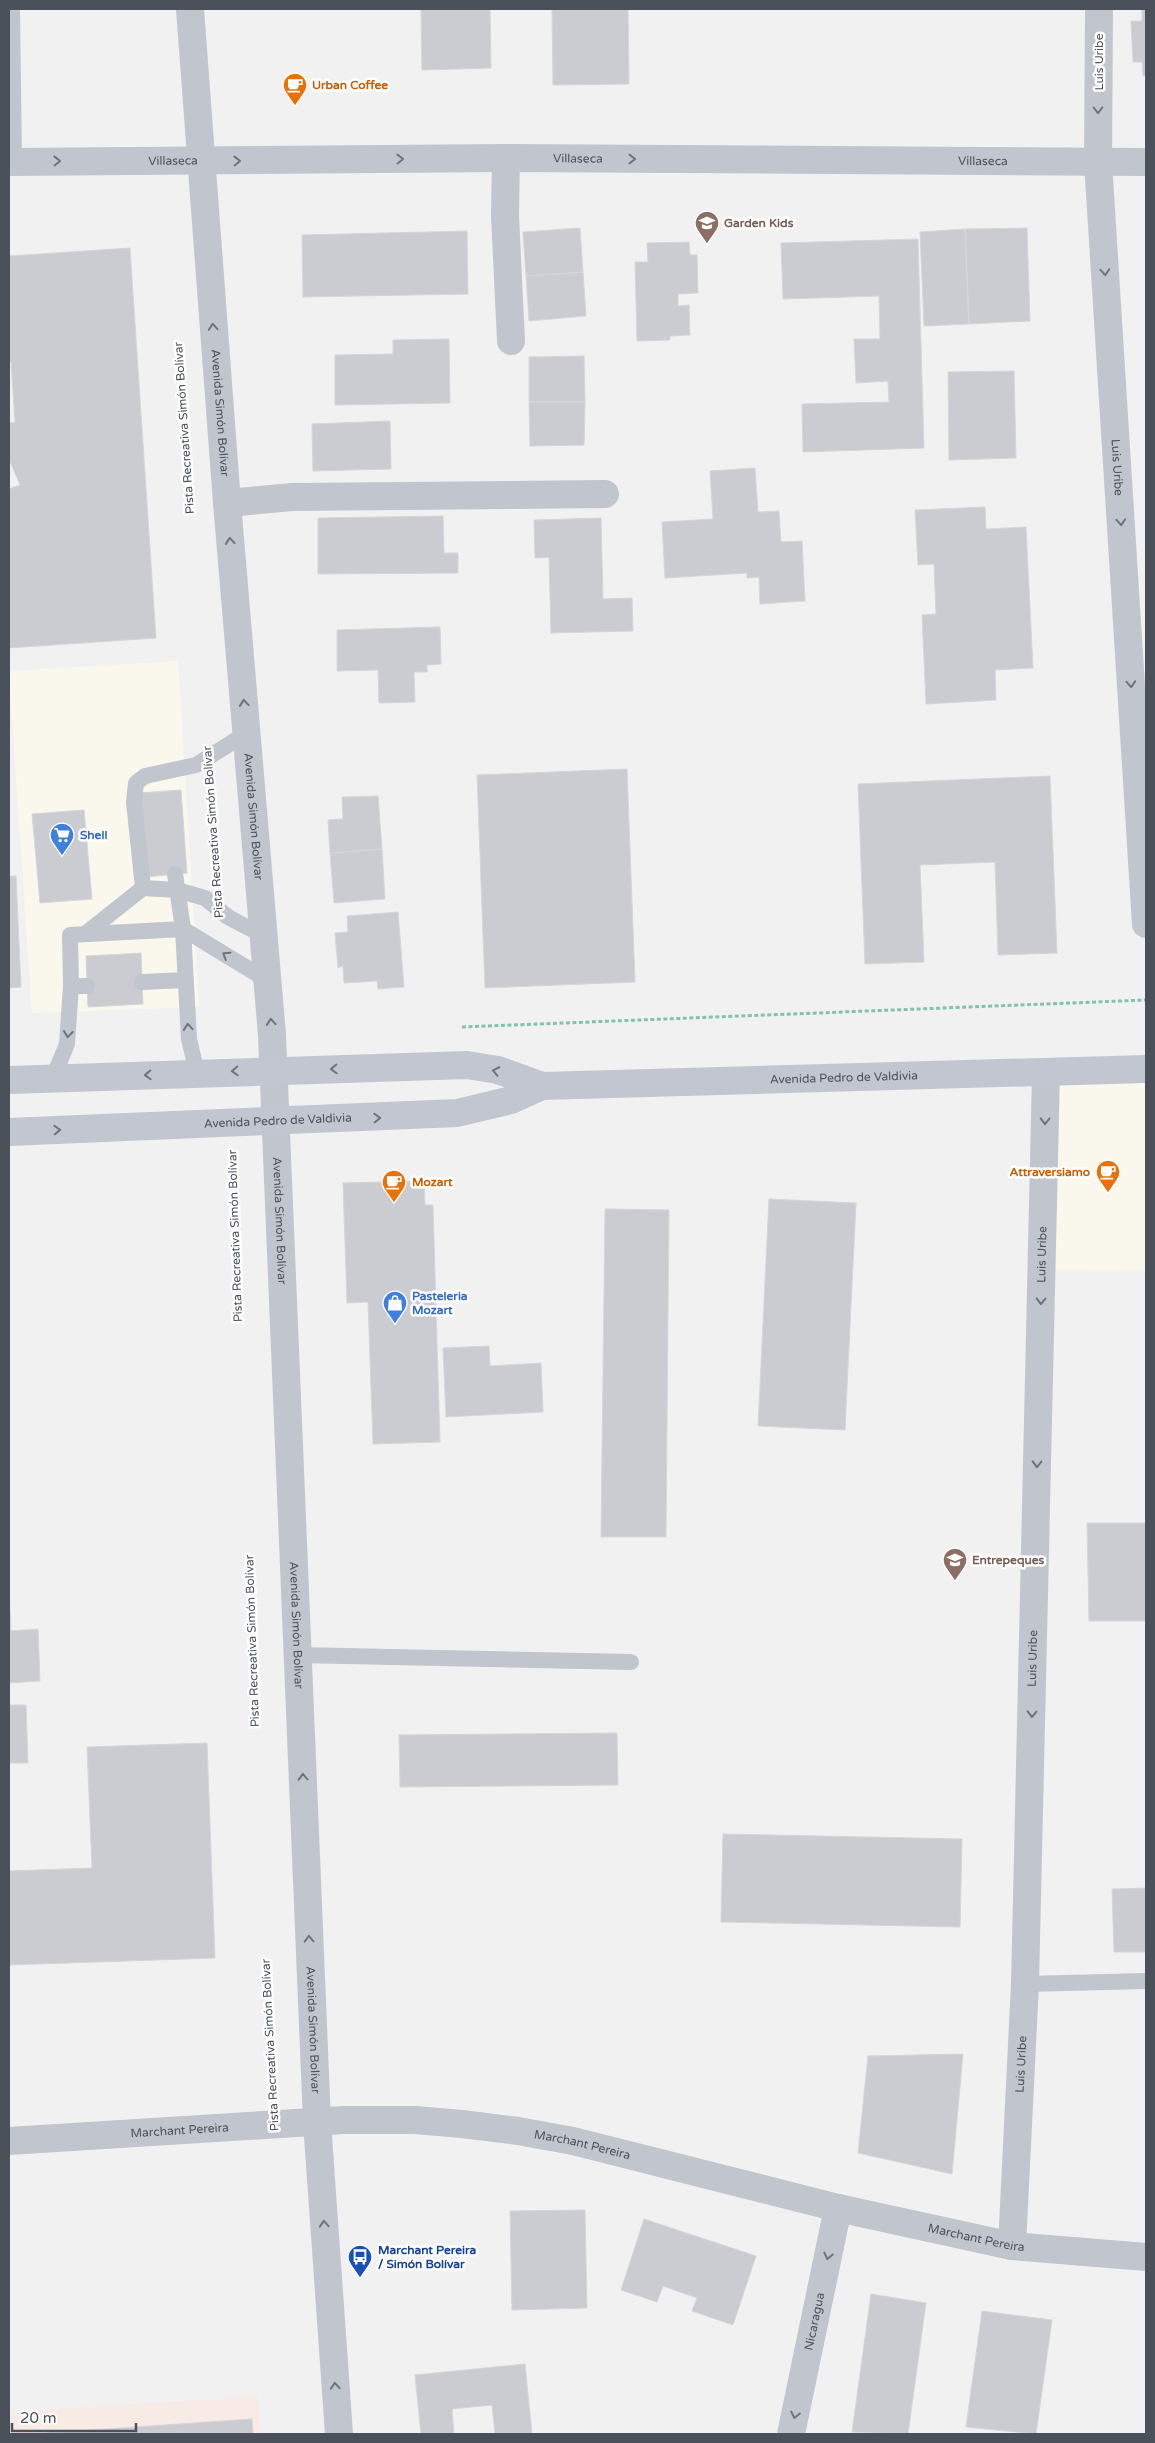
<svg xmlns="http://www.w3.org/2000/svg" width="1155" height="2443" viewBox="0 0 1155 2443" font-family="'Varela Round',sans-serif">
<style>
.commercial{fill:#faf8ed}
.medical{fill:#f8eae5}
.building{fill:#cbccd2;stroke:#d5d6db}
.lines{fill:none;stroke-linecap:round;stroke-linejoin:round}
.path{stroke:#81c4ae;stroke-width:3;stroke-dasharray:4 2.5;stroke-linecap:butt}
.service{stroke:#c1c5cd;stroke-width:16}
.minor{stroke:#c1c5cd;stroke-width:28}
.tertiary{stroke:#c1c5cd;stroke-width:28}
.secondary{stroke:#c1c6d1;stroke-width:28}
.oneway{stroke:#6e747d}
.oneway2{stroke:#6e747e}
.labels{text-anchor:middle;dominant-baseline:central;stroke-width:5;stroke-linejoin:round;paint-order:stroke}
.street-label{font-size:12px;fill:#4b515b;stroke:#fff}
.food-label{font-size:12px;font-weight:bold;fill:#c56008;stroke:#fff;text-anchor:start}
.education-label{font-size:12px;font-weight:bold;fill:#785e54;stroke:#fff;text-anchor:start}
.shop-label{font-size:12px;font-weight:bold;fill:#366cbe;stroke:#fff;text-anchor:start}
.transit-label{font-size:12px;font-weight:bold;fill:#164399;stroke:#fff;text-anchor:start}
</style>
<rect width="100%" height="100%" fill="#f2f1f1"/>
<!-- commercial -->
<path class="commercial" d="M178,661l21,346 -167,6 -23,-342z
M1146,1069v201l-109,1 6,-200z"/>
<!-- medical -->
<path class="medical" d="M258,2396l2,38h-251v-22z"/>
<!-- building -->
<path class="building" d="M421,9h69l1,59 -69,2z
M552,9h76l1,75 -76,1z
M1142,9h4v66l-3,1 -1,-14h-9l-2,-41h11z
M580,228l3,44 -57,4 -3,-44z
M1027,228l3,93 -61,3 -4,-95z
M965,229l4,95 -45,2 -4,-94z
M467,231l1,63 -165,3 -1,-62z
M918,239l6,209 -121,4 -1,-48 87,-2 -1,-21 -32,2 -2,-44h26l-1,-43 -96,3 -2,-56z
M689,242l1,13h7l1,38 -20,1v12l11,-1 1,30 -20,1v4l-33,1 -2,-79h13l-1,-19z
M130,248l26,390 -147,10v-159l11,-4 -11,-26v-36l6,-1 -4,-60h-2v-106z
M583,272l3,44 -57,5 -3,-45z
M449,339l1,64 -115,2v-50l58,-1v-14z
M584,356l1,46h-56v-45z
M1014,371l2,87 -67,2 -1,-88z
M529,402h56l-1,43 -54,1z
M390,421l1,48 -78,2 -1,-47z
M755,468l3,44 21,-1 2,31 21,-1 3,60 -45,3 -1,-27 -12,1v-5l-82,5 -3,-56 51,-3 -3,-48z
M985,507l1,22 40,-2 7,141 -38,2 1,30 -70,4 -4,-89 14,-1 -2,-50 -16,1 -3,-55z
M443,516l1,37h14v20l-140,1v-56z
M601,518l2,81 29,-1 1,33 -82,2 -2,-76 -14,1 -1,-38z
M440,627l1,37 -14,1v7h-13l1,30 -36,1 -1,-33 -41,1v-41z
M627,769l8,213 -150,6 -8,-213z
M1050,776l7,177 -59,2 -3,-93 -75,3 4,97 -59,2 -7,-180z
M181,790l6,83 -41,4 -6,-84z
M378,796l4,53 -52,4 -2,-33 15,-1 -1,-22z
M84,810l8,89 -52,4 -8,-89z
M382,849l3,50 -51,4 -4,-50z
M9,876h7l5,111 -12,1z
M398,912l6,75 -26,2 -1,-8 -33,2 -1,-17 -5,2 -3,-35 13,-1 -1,-16z
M141,953l2,51 -55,3 -2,-51z
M424,1181l1,24h8l7,237 -67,2 -5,-142 -21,1 -4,-120z
M769,1199l87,4 -11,227 -87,-4z
M605,1209l64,1 -3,327h-65z
M489,1346l1,20 51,-3 2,49 -97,5 -3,-69z
M1087,1523h59v98h-57z
M9,1590l2,41 27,-2 2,52 -31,2z
M9,1705h17l2,58h-19z
M617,1733l1,52 -218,2 -1,-52z
M207,1743l8,215 -206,7v-94l83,-3 -5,-121z
M723,1834l239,5 -2,88 -239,-5z
M1146,1888v64h-32l-2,-63z
M963,2054l-11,120 -94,-21 10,-97z
M585,2210l2,98 -75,2 -2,-99z
M644,2219l112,37 -23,69 -41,-14 5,-13 -34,-12 -6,16 -36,-12z
M871,2294l55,9 -18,131 -56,-2z
M982,2311l70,9 -16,114 -70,-7z
M525,2364l7,70h-37l-3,-29 -40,4 2,25h-33l-6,-59z
M252,2419l1,15h-221z"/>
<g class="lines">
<!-- path -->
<path class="path" d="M462,1027l684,-27"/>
<!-- service -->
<path class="service" d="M12,9l2,153
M175,874l8,55 6,110 8,34
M143,888l34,2 28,8 23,19 36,19
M85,934l58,-46 -9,-86 2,-19 9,-7 51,-11 51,-32
M142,982l43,-2
M71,986h16
M53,1078l14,-34 4,-58 -1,-51 113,-6 84,51
M298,1655l333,7
M1025,1984l121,-3"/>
<!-- minor -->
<g class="minor">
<path id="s1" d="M1099,9l-1,153 48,762"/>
<path d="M506,158l-1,58 6,125"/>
<path id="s2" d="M9,162l497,-4 640,4"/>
<path d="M227,503l65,-6 313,-3"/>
<path id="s3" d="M9,2141l335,-21h71l47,4 56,7 55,10 265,67 174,38 134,11"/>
<path id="s4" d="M1012,2246l13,-262 21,-911"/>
<path id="s5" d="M791,2434l47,-226"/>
</g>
<!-- tertiary -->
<path class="tertiary" id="s6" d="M190,9l37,494 45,532 45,1087 22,312"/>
<!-- secondary -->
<g class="secondary">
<path d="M9,1080l458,-15 31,5 44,16"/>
<path id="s7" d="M9,1132l448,-19 54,-13 31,-14 604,-17"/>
</g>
</g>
<!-- one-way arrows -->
<defs><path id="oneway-chevron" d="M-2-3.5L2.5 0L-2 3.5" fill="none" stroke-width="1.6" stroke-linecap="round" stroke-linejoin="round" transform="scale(1.25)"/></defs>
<g class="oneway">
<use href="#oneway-chevron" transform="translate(1098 110) rotate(90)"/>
<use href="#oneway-chevron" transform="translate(400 159) rotate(-1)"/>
<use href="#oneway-chevron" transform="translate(632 159)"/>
<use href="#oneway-chevron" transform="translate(57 161) rotate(-1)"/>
<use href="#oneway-chevron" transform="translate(237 161) rotate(-1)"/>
<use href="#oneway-chevron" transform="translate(1105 272) rotate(86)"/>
<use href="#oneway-chevron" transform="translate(213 327) rotate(-94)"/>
<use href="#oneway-chevron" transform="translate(1121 522) rotate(86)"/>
<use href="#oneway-chevron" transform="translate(230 541) rotate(-95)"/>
<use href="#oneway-chevron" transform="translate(1131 684) rotate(86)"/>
<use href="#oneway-chevron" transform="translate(244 703) rotate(-95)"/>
<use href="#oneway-chevron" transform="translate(226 955) rotate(-147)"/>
<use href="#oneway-chevron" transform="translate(271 1022) rotate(-95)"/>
<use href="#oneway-chevron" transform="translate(188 1027) rotate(-95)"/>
<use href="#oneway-chevron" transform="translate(68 1034) rotate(96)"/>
<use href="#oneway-chevron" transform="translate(1045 1121) rotate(91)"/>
<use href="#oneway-chevron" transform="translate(1041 1301) rotate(91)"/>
<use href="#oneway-chevron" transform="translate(1037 1464) rotate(91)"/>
<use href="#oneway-chevron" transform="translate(1032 1714) rotate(91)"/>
<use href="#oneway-chevron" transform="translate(303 1777) rotate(-92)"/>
<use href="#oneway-chevron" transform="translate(309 1939) rotate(-92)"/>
<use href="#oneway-chevron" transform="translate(324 2224) rotate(-94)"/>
<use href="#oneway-chevron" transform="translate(828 2256) rotate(102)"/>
<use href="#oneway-chevron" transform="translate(335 2386) rotate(-94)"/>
<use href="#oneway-chevron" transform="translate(795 2415) rotate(102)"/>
</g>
<g class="oneway2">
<use href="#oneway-chevron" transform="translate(334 1069) rotate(178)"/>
<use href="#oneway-chevron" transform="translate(235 1071) rotate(178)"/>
<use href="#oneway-chevron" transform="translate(496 1071) rotate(-168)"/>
<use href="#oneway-chevron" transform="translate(148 1075) rotate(178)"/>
<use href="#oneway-chevron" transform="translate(377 1118) rotate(-2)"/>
<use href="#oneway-chevron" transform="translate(57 1130) rotate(-2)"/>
</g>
<!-- icons -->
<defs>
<symbol id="cafe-pin" viewBox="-11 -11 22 30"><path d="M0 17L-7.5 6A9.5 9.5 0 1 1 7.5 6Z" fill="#e8710a" stroke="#fff"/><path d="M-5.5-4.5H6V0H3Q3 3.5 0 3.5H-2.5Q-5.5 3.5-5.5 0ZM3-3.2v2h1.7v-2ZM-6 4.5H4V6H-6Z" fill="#fff"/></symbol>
<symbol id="school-pin" viewBox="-11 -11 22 30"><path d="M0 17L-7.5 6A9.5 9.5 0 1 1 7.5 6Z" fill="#8d6e63" stroke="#fff"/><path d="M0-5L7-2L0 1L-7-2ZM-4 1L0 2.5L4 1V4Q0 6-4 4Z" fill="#fff"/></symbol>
<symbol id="supermarket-pin" viewBox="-11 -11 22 30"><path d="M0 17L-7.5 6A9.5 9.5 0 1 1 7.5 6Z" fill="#3f7fe0" stroke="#fff"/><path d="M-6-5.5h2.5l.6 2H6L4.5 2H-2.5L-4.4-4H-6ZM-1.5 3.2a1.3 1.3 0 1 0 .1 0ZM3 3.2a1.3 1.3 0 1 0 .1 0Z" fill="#fff"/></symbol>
<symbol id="shop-pin" viewBox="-11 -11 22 30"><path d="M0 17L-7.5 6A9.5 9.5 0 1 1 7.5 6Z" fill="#3f7fe0" stroke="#fff"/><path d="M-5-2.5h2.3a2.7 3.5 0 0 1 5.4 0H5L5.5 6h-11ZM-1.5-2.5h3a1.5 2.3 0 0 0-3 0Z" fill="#fff"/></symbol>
<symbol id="bus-pin" viewBox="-11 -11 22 30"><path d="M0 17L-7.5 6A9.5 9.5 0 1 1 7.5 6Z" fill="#1a4fb4" stroke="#fff"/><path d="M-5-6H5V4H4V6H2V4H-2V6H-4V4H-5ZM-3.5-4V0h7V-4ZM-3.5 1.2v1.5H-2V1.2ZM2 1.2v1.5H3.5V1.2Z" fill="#fff"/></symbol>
</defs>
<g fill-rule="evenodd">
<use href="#cafe-pin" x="281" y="71" width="28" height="38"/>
<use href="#school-pin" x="693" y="209" width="28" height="38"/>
<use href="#supermarket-pin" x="48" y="821" width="28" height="38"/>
<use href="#cafe-pin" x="1094" y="1158" width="28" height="38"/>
<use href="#cafe-pin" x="380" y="1168" width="28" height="38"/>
<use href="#shop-pin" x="381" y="1289" width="28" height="38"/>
<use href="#school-pin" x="941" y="1546" width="28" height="38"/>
<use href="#bus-pin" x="346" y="2243" width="28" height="38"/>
</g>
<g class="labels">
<!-- street labels -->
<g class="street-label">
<text transform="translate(1099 62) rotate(-90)">Luis Uribe</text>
<text stroke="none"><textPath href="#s2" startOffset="569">Villaseca</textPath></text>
<text stroke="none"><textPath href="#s2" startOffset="974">Villaseca</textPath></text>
<text stroke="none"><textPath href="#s2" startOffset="164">Villaseca</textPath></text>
<text stroke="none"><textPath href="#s6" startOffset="405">Avenida Simón Bolívar</textPath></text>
<text transform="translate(184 428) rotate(-94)">Pista Recreativa Simón Bolívar</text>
<text stroke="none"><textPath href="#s1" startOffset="459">Luis Uribe</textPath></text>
<text stroke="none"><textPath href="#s6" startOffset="810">Avenida Simón Bolívar</textPath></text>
<text transform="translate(213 832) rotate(-94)">Pista Recreativa Simón Bolívar</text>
<text stroke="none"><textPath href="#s7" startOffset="840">Avenida Pedro de Valdivia</textPath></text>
<text stroke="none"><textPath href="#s7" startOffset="269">Avenida Pedro de Valdivia</textPath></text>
<text stroke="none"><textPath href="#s6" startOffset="1215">Avenida Simón Bolívar</textPath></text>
<text transform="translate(235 1236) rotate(-92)">Pista Recreativa Simón Bolívar</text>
<text stroke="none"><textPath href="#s4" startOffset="992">Luis Uribe</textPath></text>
<text stroke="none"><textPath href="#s6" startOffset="1620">Avenida Simón Bolívar</textPath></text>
<text transform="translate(252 1641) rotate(-92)">Pista Recreativa Simón Bolívar</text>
<text stroke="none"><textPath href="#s4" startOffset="588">Luis Uribe</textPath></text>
<text stroke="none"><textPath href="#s6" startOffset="2025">Avenida Simón Bolívar</textPath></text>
<text transform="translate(270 2045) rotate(-93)">Pista Recreativa Simón Bolívar</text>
<text stroke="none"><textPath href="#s4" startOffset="182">Luis Uribe</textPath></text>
<text stroke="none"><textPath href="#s3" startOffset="171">Marchant Pereira</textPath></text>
<text stroke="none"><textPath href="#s3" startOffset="576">Marchant Pereira</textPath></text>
<text stroke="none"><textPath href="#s3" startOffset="981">Marchant Pereira</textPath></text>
<text stroke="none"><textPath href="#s5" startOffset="115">Nicaragua</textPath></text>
</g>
<!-- food labels -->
<g class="food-label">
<text x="312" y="85">Urban Coffee</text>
<text x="1090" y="1172" text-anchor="end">Attraversiamo</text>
<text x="412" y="1182">Mozart</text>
</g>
<!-- education labels -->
<g class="education-label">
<text x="724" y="223">Garden Kids</text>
<text x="972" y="1560">Entrepeques</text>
</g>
<!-- shop labels -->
<g class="shop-label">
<text x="80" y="835">Shell</text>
<text x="412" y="1296">Pasteleria<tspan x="412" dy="14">Mozart</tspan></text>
</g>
<!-- transit labels -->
<g class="transit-label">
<text x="378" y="2250">Marchant Pereira<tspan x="378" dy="14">/ Simón Bolívar</tspan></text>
</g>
</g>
<!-- border -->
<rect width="1155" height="2443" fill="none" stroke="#4b515b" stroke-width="20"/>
<!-- scale -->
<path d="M12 2423v8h124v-8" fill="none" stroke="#4b515b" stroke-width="2.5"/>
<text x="20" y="2423" font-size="15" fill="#4b515b" stroke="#ffffff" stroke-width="4" paint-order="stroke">20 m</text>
</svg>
